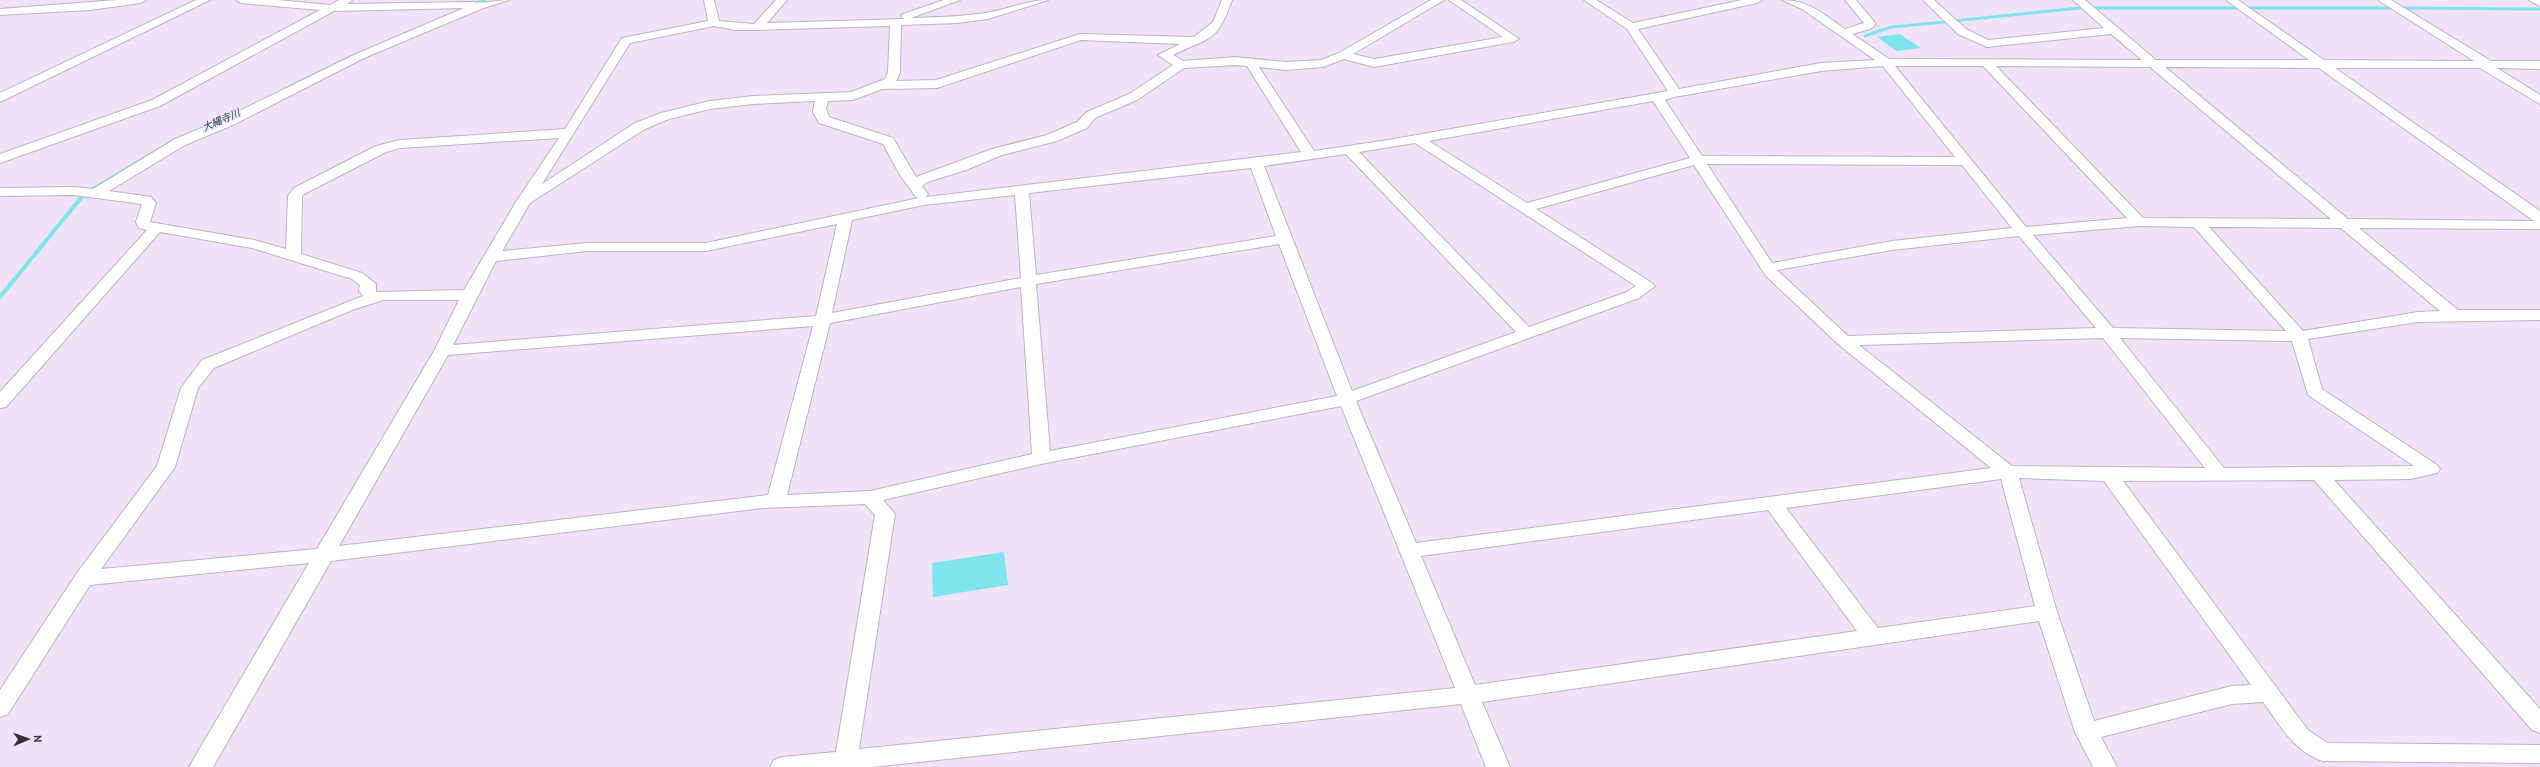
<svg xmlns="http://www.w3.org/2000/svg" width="2540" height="767" viewBox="0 0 2540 767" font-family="'PT Sans','Noto Sans JP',sans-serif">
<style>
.water{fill:#7fe5ed}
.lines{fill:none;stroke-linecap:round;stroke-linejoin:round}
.stream-far1{stroke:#7fe5ed;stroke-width:3}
.stream{stroke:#7fe5ed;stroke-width:4}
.minor-casing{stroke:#bfb2c4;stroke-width:2}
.minor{fill:#fff;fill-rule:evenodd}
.labels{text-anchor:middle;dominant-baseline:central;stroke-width:3.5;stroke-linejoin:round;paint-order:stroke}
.far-water-label{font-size:10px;font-style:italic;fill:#19484c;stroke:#f1e3f7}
</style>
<rect width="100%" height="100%" fill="#f1e3f7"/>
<!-- water -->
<path class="water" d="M1900,34l21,14 -24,3 -20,-14z
M1004,552l4,33 -75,12 -1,-34z"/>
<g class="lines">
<!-- stream-far1 -->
<path class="stream-far1" d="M474,4l11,-4
M2093,8h145
M2248,8h143
M2402,8l138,1
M1952,21l128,-13
M1865,36l26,-9 53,-5
M284,89l69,-33
M84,194l90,-54"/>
<!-- stream -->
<path class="stream" d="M0,297l85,-104"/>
<defs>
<path id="minor" d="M117,0h29l-5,3 -51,7 -90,5v-6z
M196,0h14l-210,102v-9z
M236,0h42l52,5 9,-5h13l-5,4 126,-2c10,2 25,-2 36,-2l-28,9 -117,49 -131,67 -48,20 -76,46 42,6 5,6 -6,19 104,18 32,9 2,-53 6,-8 82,-42 24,-6 165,-11 57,-91 86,-17 -4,-21h10l5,21 35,3 22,-24h11l-20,23 137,-4 -3,-3 2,-2 41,-14h16l-49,18c25,-1 50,-1 74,-5 22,-3 41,-13 63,-13l-60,19 -31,4 -56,2 -1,47 -4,9 40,-1 144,-46 114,3 19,-15 9,-22h10c-16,44 -21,36 -59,55l10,6 52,-4 51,5 35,-2 18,-7 92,-53h13l-91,54 21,5 129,-22 -54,-37h12l58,39 -6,3 -139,25 -30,-8 -21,8 -37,3 -27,-3 55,84 74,-11 280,-49 -41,-62 -43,-29h12l37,23 109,-23h20l-5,3 -119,26 41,60 142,-26 54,-3 -73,-51 -20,-9c27,0 41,14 63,29l19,-6 -19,-23h11l20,24 -6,5 -18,5 37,25 253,1 -31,-26 -124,13 -29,-13 -35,-34h11l32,29 22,11 116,-12 -31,-28h12l71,60h153l-83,-60h12l86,60 150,1 -96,-61h13l100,61h49v8l-43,-1 43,27v9l-60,-36h-145l205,143v18l-181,-1 99,82h82v10l-122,2 -110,17 14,50 115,76 3,4 -3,4 -26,6 -77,1 206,229v24l-8,-3 -218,-250 -191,1 185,249 19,13 213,2v18l-217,-2c-29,-9 -43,-36 -60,-59l-31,2 -131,33 16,30h-24l-18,-35 -36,-111 -557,81 28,65h-24l-25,-63 -589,63h-102l4,-7 8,-3 54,-5 39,-237 -10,-11 -102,4 -432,53 -118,206h-24l120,-204 -219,22 -82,129 -8,3v-27l77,-117 80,-107 24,-78 21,-28 161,-64 -4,-5 1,-6 -8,-6 -100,-31 -92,-16 -154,175 -6,1v-16l147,-162 -8,-2 -3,-6 6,-18 -68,-9 -74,1v-8l74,-1 19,2 82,-50 48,-20 133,-65 108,-46 -130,3 -174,95 -160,57v-9l152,-54 168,-90 -79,-7zM714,26l22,4h21l133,-4 -2,46 -3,7 -34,13 -98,4 -43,5 -49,12 -26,10 -93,61 88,-141zM1081,40l99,4 -22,11 15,10 -44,29 -42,18 -10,10 -30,13 -55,14 -76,28 -23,-39 -64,-21 -3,-8 2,-8 25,-1 29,-11 55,-1zM1235,65l12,1 54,86 -375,45 2,-3 -6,-8 5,-4 39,-12 36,-15 55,-14 30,-13 8,-10 42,-18 47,-32zM1883,66l72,91 -253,-1 -37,-56 9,-3 147,-26zM1895,66h88l144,152 -101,9zM1996,66l154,1 181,152 -188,-1zM2165,67l154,1 215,153 -186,-2zM815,101l-2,11 6,11 64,21 17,31 16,22 3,1 -213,45h-119l-85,8 28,-48 115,-74 24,-10 41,-10 43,-5zM1653,101l37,57 -163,45 -98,-62zM559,138l-43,64 -52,88 -88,2v-8l-14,-11 -61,-19 1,-58 2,-2 82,-42 14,-4zM1415,143l221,143 -9,6 -98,35 -170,-175zM1346,154l170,178 -164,59 -88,-225zM1707,164l255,1 50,63 -120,13 -120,22zM1694,165l72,111 72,68 153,124 -575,75 -60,-142 283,-103 16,-12 -3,-3 -116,-74zM1251,168l25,68 -240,39 -7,-82zM1015,195l6,83 -189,35 20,-93 72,-15zM837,224l-21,92 -363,29 43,-84 91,-10h119zM2139,226l55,1 92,104 -173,-3 -80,-93zM2209,227l132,1 99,83 -22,1 -115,19zM2019,236l77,92 -248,8 -71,-66 115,-20zM1279,244l58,152 -287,55 -14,-167zM1021,287l11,167 -162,37 -83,4 43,-172zM383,300h76l-25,51 -117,198 -216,20 74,-102 23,-79 16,-20 138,-58zM813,326l-45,169 -429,51 109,-191zM2103,338l102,130 -193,-2 -153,-121zM2120,338l172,3 16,54 106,71 -190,2zM1341,406l114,282 -596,61 36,-235 -12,-14 158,-36zM2019,478l85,3 147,204 -19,1 -138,35 -37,-109zM2001,479l34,127 -157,22 -92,-120zM1768,510l89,121 -382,54 -54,-129z
M2529,0h11v6z"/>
</defs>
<!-- minor casing -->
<use href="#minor" class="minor-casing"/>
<!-- minor -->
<use href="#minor" class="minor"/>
</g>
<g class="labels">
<!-- far-water labels -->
<g class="far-water-label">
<text transform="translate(221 120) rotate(-24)">大縄寺川</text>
</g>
</g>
<!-- north arrow -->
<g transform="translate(28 739) rotate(88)" stroke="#f1e3f7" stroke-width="3" paint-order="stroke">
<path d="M0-3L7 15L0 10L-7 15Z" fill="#363038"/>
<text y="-6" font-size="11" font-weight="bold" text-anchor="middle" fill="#363038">N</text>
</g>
</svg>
